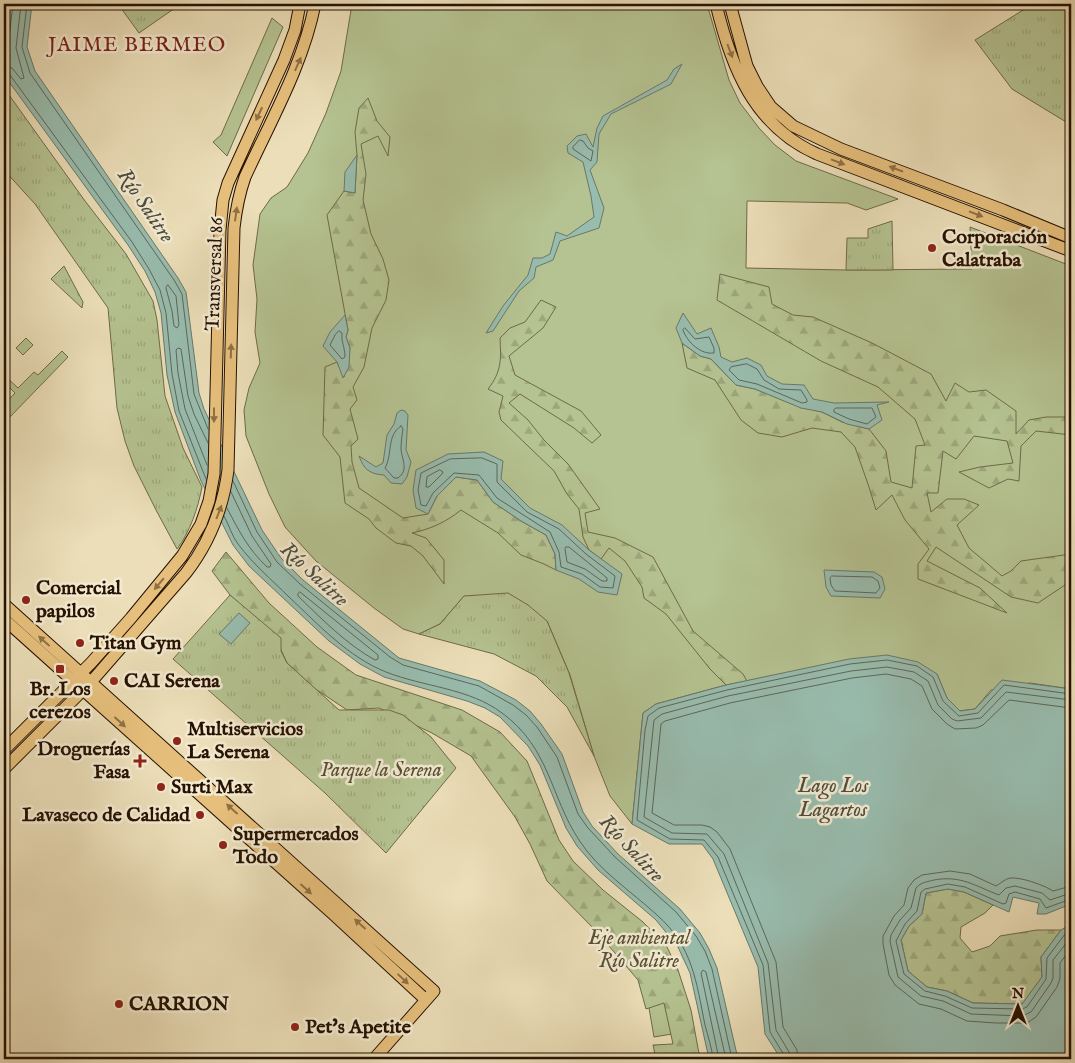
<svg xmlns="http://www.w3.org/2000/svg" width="1075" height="1063" viewBox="0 0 1075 1063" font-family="'IM FELL English',serif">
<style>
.grass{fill:#b5c291;stroke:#6e6a48}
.forest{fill:url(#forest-firs);stroke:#6e6a48}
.park{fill:url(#park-tufts);stroke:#6e6a48}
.water{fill:#98bcae;stroke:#6a7868}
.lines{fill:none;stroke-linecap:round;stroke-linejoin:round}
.shore{stroke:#5f6657;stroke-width:1}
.major-casing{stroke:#261100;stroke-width:13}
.major{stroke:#e6bf7c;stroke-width:11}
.oneway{fill:#907144}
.poi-dot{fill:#8f2418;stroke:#f2ead1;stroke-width:2}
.labels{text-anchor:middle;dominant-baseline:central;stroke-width:5;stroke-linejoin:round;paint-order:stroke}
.poi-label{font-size:20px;font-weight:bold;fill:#261100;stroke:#f2ead1;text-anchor:start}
.street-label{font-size:20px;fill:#261100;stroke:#f2ead1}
.park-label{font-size:20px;font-style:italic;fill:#584f33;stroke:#f2ead1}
.neighbourhood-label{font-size:21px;letter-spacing:1px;fill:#7a1f14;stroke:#f2ead1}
.water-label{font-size:21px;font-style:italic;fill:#4e4d3d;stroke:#f2ead1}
</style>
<defs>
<pattern id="forest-firs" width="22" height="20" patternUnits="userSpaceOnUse" patternTransform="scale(1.25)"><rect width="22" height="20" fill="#b5c291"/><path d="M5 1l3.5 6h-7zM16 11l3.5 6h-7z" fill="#9ca67b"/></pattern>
<pattern id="park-tufts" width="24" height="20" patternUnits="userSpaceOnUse" patternTransform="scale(1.25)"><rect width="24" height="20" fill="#b5c291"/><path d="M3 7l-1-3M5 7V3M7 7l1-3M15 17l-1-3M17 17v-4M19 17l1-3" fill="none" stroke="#9ca67b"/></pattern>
</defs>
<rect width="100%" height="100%" fill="#ebdeb8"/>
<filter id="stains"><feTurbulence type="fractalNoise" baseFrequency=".004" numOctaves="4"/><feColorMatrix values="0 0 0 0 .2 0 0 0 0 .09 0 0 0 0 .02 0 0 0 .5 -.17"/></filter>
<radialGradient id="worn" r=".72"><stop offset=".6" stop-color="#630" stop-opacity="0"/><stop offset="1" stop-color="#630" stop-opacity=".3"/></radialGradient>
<!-- grass -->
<path class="grass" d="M352,4h355l22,76 11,23 19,25 16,17 21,16 102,38 -32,11 -19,-7 -100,-2 -1,67 100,2 126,-1 -2,-42 101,39v423l-41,-6 -39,7 -16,19 -16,2 -12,-13 -10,-24h-156l-55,11 -70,19 -13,9 -11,111 -22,-28 -16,-40 -24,-81 -23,-54 -83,-25 -24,28 -21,10 -16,-5 -29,-21 -58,-47 -31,-34 -16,-33 -23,-58 -2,-26 5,-22 11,-25 -5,-31 2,-33 -4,-34 7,-51 11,-16 16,-11 21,-34 18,-40 15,-42z
M272,18l11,9 -56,129 -14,-14 8,-7z
M26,338l7,7 -10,10 -7,-7z
M62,351l6,6 -60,62 -4,-3v-11l11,-12 -11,-11v-7l14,13 16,-16 4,3z
M667,999l5,35 -18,3 -6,-35z"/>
<!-- forest -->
<path class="forest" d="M368,98l9,23 13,16 -2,19 -10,-20 -17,8 5,30 -3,26 8,34 12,25 6,21 -3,20 -14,28 -8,39 -11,20 4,13 -7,9 8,30 -7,7 1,16 7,26 44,30 25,-4 9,-18 19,-19 21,3 16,22 28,19 25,14 9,19 1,16 -12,-6 -23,-9 -23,-22 -37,-23c-15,12 -30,19 -49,23l14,5 18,22v24l-21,-28 -12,-10 -15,-3 -20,-15 -7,-9 -24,-16 -5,-46 -17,-22 2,-68 12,-5 7,15 6,-29 -4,-11 2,-7 -21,-115 17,-24 11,2 2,-38 -2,-23 4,-24z
M720,274l49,13 3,17 21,11 20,2 59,26 59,31 15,27 9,-18 14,9 17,-2 30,21v23l13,-14 17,-3h25v18l-35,-4 -15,15 -2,35 -11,-2 -19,9 -30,-16 21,-5 33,-4 -6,-22 -33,-5 -18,23 -13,-8 -5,42h-11l4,19 16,-13h17l15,6 -22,20 12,23 33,28 9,-5 10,-10 50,-7v27l-33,22 -27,-6 -75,-50 -9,14 53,27 27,25 -89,-34v-15l11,-15 -24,-29 -13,-25 -16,15 -7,-23 -14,-40 -14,-15 -29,-4 -30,9 -24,-4 -17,-13 -26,-40 -28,-12 -5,-25 18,13 11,3 25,26 19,4 40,16 27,7 20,10 27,7 17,22 5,31 21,6 4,-42 9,-1 -10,-26 -37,-32 -57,-26 -104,-61z
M541,300l15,7 -13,21 -34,28 6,19 66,36 20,24 -9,8 -18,-15 -54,-34 -11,9 19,17 16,20 24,24 32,45 -15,4 3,19 27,6 38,19 40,74 50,43 4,7 -21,4 -16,-16 -44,-55 -22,-16 -2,-11 -17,-26 -16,-13 -8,11 -12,-9 -6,-13 -4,-28 -12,-15 -13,-23 -53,-51 -2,-8 4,-16 -15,-7c14,-18 13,-30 12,-51l10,-10 15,-6z
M226,552l43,51 48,44 39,28 106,35 38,22 27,29 32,79 14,21 30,29 40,32 24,25 11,23 13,40 9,49h-44l-3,-14 20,-1 -9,-41 -18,6 -8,-29 -42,-49 -49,-50 -17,-37 -15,-27 -44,-61 -39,-23 -53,-25 -32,2 -33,-22 -27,-25 -11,-24 -46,-44 -18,-24z
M948,889l16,3 29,13 -8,8 -24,14 -1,11 12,14 18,-6 10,-10 37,-6h24l-20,27 1,20 -19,27 -50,-1 -26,-12 -20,-4 -19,-16 -7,-31 8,-14 13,-12 4,-21z"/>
<!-- park -->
<path class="park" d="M118,4h55l2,4 -36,25z
M1029,4h42v121l-59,-36 -37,-49 53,-33z
M4,88l81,113 41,53 27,47 4,19 8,76 18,52 19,39c-4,21 -12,45 -25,62l-21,-39 -22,-44 -9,-25 -8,-33 -9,-100 -73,-104 -31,-34z
M892,221l1,49h-47l1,-32h21v-9z
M64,266l19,36 -1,6 -31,-29z
M508,593l20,12 19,16 22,52 25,83 -27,-49 -31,-31 -42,-22 -75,-20 21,-10 24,-28z
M230,595l51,43v13l6,12 52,47h50l14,5 28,22 25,31 -70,85 -61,-60 -152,-134z"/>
<!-- water -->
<path class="water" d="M4,4h28l-5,43 8,24 143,207 8,14 13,101 5,16 58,121 19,28 22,22 96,78 81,23 36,19 14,11 11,13 21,30 21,58 9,14 26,28 62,55 20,24 9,16 8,19 21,91h-29l-19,-86 -12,-26 -22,-27 -58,-50 -21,-24 -11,-18 -26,-63 -12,-19 -28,-29 -15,-9 -18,-7 -83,-24 -24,-13 -31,-23 -80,-75 -16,-21 -32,-64 -26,-69 -8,-37 -6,-62 -6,-21 -10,-21 -17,-26 -124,-170z
M682,64l-11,20 -60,30 -12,20 -2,28 -7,8 14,38 -5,20 -39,13 -7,19 -17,7 -2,11 -15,13 -26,40 -7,2 17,-27 25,-31 5,-17h9l8,-4 6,-22 11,4 27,-19 -3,-21 -8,-34 -15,-9 -1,-7 10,-10 9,-2 7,13 4,-19 6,-12 64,-36 7,-11z
M357,155l-2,38 -11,-2 1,-19z
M683,313l14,21 14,-6 8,19 2,10 11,5 15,-4 14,7 6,11 15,8 22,1 9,14 21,4 55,-1 -12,3 5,15 -13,9 -22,-5 -25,-12 -21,-4 -46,-19 -19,-4 -25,-26 -11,-3 -18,-13 -6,-15z
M345,315l3,15 -2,7 4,11 -1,19 -6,11 -6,-16 -14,-16 7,-14z
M401,410l4,1 3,4 -2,35 5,12 -4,15 -5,7 -11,-1 -7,-8c-14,-1 -20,-5 -25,-19l17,11 7,-4 4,-28 7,-11 3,-11z
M484,452l19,9 -2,18 29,29 32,17 27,25 33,24 -5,21 -19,-3 -19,-13 -23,-9 -1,-16 -9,-19 -25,-14 -28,-19 -16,-22 -21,-3 -19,19 -9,18 -12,-6 -3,-18 3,-20 32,-16z
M824,570l50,2 8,5 3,12 -5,9 -49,-2 -5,-9z
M239,613l11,10 -19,21 -12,-10z
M887,655l31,7 19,12 10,24 13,13 15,-2 27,-29 69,9v215l-25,10h-9l2,-11 -26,-6 -4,15 -45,-20 -16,-3 -22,4 -4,21 -13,12 -8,14 7,31 19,16 20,4 26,12 49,1 20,-27 -1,-20 20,-27 10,-6v135h-290l-16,-25 -7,-67 -45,-108 -11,-15h-33l-37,-20 11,-111 13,-9 70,-19 123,-26z"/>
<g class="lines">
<!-- shore -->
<path class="shore" d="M27,4l-5,43 8,26 144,207 8,14 12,100 14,35
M4,59h4l2,-2 -2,-11 5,-42
M4,66l8,2 9,11 3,-1 -8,-30 5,-44
M4,73l6,2 122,167 17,27 11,21 6,23 6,61 7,37 27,68
M580,140l3,1 5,7 5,3 -2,10 -18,-12v-2z
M168,285l8,11 3,29 -2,3 -3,-2 -2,-15 -6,-23z
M685,328l10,11 14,-2 5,11v5c-13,2 -27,-11 -31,-23z
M339,331l3,2c-1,8 3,15 3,24l-3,2 -12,-14 5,-10z
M747,364l10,5 7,11 15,9 22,1 6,10v2l-5,1 -45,-19 -18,-4 -10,-10 2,-3z
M836,408h36l4,9 -9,7 -18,-5 -15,-7v-2z
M401,426l2,3c-1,6 -2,13 -2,20 1,11 8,21 -3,29h-4l-9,-10c8,-14 1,-32 16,-42z
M482,458l15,6v18l30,30 32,17 27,25 29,22 -2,12 -13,-1 -18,-13 -21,-7 -2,-15 -9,-20 -53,-34 -18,-23 -25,-2 -21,20 -7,13 -5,-1 -3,-15 3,-17 29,-14z
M207,465l-22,-56 -7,-36 -2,-23 2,-2 3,1 7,47 6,18 14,29
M440,470l3,2 -1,2 -13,13h-3l1,-10z
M233,481l24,51 20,30 23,22 90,73 13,8 76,21 34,19 13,10 11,12 20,30 21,57 10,14 27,29 61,55 20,24 9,15 7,18 20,90
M227,508c12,23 21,41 40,59h3l1,-3 -19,-28 -21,-44
M224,516c5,9 8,20 14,28 15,20 34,36 51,53 29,27 59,60 97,75 38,15 83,16 116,41 48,35 48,83 77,127 19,30 52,51 78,75 36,32 39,66 48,110 3,12 7,23 8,34
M566,547h3l38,31v3h-5l-17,-12 -18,-7 -2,-13z
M832,576l40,1 6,4 2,7 -4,5 -41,-2 -4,-6 -1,-7z
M300,592l78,63v4l-3,1c-29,-16 -53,-41 -77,-64v-2z
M1071,886l-18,5c-9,-6 -32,-14 -43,-13 -5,1 -9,5 -14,8l-26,-12 -20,-3 -28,4 -8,5 -6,8 -4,17 -10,11 -11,20v8l6,31 6,10 24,19 22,5 26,12 29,2h31l9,-6 21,-30 3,-8v-16l11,-15
M1071,893l-21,7 -8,-7 -27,-7 -9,2 -7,7c-24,-9 -38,-20 -65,-15 -7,2 -13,2 -18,8l-5,20 -11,12 -9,15 -1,6 8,36 23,19 22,5 28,13 51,2 9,-4 20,-29 2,-5v-18l18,-23
M1071,899l-25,9 -6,-9 -25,-7 -6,2 -3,9 -3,1 -38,-17 -17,-3 -23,5 -4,3 -4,19 -12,13 -9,17 8,33 21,17 20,5 27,12 50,1 5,-2 19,-28 1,-21 18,-24 6,-4
M719,1059l-18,-86 2,-3 3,2 20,87
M785,1059l-1,-4 -14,-23 -7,-67 -45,-108 -14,-17 -34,-1 -33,-19 8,-90 3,-14 11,-8 68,-18 123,-26 37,-4 30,6 16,11 10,24 16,15 19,-3 26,-28 67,9
M791,1059l-2,-7 -13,-22 -8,-67 -44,-109 -17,-20 -35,-1 -28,-16 10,-97 8,-6 66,-18 123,-25 36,-4 27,5 14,9 10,24 14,14 5,2 24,-3 25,-26 65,8
M798,1059l-1,-9 -14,-23 -7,-65 -46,-113 -13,-17 -7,-5 -8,-2h-28l-22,-12 9,-89 4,-3 65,-18 122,-25 34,-4 25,5 11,7 10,23 15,15 8,5 21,-1 7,-3 26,-25 62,8"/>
<defs>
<path id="major" d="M716,4c15,63 38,122 101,150l254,97
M730,4l17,62 10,20 14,21 22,19 48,23 162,61 68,28
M4,604l430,387 -60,68
M4,619l329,295 93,86
M4,750l87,-87 40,-45 51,-62 19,-32 8,-23 5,-27 6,-244 3,-30 5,-17 56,-123 11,-30 5,-26
M4,769l87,-87 95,-109c24,-31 37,-64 42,-103l6,-242c2,-18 5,-34 11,-51 26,-57 58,-112 70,-173"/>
</defs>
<!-- major casing -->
<use href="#major" class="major-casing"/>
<!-- major -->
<use href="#major" class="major"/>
</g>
<!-- one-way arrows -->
<defs><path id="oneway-solid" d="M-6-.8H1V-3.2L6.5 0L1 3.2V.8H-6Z" transform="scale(1.25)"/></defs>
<g class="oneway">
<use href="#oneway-solid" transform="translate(730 51) rotate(69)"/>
<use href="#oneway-solid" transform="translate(298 64) rotate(-66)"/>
<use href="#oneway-solid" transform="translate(259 114) rotate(115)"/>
<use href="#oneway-solid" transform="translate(838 162) rotate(21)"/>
<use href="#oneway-solid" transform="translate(896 169) rotate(-159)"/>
<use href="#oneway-solid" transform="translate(236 214) rotate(-82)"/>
<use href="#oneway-solid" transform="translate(976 214) rotate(21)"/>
<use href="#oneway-solid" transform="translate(231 351) rotate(-88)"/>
<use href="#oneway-solid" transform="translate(214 415) rotate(90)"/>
<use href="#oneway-solid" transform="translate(219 512) rotate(-69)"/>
<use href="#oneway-solid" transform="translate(159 584) rotate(130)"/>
<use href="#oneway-solid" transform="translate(44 641) rotate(-138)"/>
<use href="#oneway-solid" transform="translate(120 722) rotate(42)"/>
<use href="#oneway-solid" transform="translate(232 809) rotate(-138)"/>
<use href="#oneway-solid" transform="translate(306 889) rotate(42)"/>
<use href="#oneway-solid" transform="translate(360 924) rotate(-138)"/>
<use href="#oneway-solid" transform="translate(403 979) rotate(43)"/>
</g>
<!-- markers -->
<g class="poi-dot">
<circle cx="932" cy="248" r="5"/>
<circle cx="26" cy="600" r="5"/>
<circle cx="80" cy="643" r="5"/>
<rect x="55" y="664" width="10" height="10" rx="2.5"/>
<circle cx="114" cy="681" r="5"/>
<circle cx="177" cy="741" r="5"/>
<path d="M137.5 753.5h5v5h5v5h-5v5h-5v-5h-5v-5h5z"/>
<circle cx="161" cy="787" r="5"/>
<circle cx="200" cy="815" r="5"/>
<circle cx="223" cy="845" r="5"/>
<circle cx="119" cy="1004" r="5"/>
<circle cx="295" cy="1027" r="5"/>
</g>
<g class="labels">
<!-- poi labels -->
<g class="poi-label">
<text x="942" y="237">Corporación<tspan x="942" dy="23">Calatraba</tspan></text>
<text x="36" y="588">Comercial<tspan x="36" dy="23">papilos</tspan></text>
<text x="90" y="643">Titan Gym</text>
<text x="124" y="681">CAI Serena</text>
<text x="60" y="689" text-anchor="middle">Br. Los<tspan x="60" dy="23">cerezos</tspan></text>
<text x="187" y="729">Multiservicios<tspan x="187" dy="23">La Serena</tspan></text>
<text x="130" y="749" text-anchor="end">Droguerías<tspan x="130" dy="23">Fasa</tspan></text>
<text x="171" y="787">Surti Max</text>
<text x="190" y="815" text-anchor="end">Lavaseco de Calidad</text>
<text x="233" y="834">Supermercados<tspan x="233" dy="23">Todo</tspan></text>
<text x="129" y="1004">CARRION</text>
<text x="305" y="1027">Pet's Apetite</text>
</g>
<!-- street labels -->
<g class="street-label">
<text transform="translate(215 274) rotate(-88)">Transversal 86</text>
</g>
<!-- park labels -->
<g class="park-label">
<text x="381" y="770">Parque la Serena</text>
<text x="639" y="938">Eje ambiental<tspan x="639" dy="23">Río Salitre</tspan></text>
</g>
<!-- neighbourhood labels -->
<g class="neighbourhood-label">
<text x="137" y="45">JAIME BERMEO</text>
</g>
<!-- water labels -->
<g class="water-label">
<text transform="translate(145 206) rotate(56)">Río Salitre</text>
<text transform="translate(314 575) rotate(43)">Río Salitre</text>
<text x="833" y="786">Lago Los<tspan x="833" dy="24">Lagartos</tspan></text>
<text transform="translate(631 849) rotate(47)">Río Salitre</text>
</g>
</g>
<!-- margin -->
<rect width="1075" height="1063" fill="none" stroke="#ebdeb8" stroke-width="20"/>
<rect x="5" y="5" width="1065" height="1053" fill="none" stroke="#261100" stroke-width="2.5"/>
<rect x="10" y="10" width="1055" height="1043" fill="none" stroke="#261100"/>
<!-- north arrow -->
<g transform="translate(1018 1006)" stroke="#f2ead1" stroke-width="4" paint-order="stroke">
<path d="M0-4L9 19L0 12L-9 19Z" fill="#261100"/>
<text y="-8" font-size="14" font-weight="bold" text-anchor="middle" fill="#261100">N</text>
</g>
<rect width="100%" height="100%" filter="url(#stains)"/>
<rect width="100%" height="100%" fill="url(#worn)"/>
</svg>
